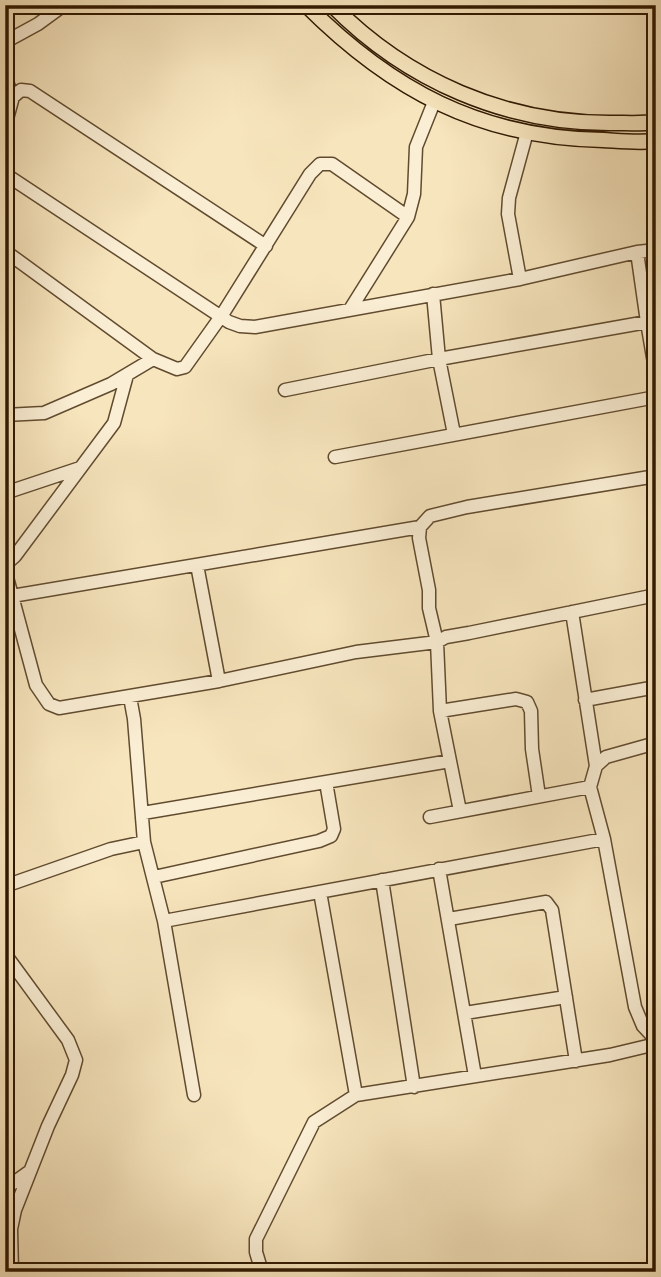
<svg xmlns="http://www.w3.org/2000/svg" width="661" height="1277" viewBox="0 0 661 1277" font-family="'IM FELL Great Primer',serif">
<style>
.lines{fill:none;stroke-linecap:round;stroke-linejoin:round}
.minor-casing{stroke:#614b2f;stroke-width:15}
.major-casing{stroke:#2f1800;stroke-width:17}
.minor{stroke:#faeed4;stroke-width:12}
.major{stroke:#f7e5bd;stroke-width:14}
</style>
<rect width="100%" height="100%" fill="#f7e5bd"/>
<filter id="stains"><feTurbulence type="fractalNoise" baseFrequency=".00286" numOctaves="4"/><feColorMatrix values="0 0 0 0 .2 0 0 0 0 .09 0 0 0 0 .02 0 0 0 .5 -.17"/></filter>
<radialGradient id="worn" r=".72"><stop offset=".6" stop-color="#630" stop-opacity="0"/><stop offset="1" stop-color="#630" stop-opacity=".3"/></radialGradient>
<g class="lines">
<defs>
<path id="minor" d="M602,5l54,2
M5,42l33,-18 26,-19
M5,77l8,20
M5,126l8,-29 8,-7 9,1 236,155
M5,174l224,148 11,4 15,1 265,-48 117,-27 19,-2
M5,251l148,108 24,10 8,-2 37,-52 88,-141 10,-10h12l76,53
M637,252l10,70
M520,279l-12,-65 1,-16 18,-66
M433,294l6,65 208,-37 9,53
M351,308l57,-91 6,-23 2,-47 18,-45
M285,390l154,-31 15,75
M5,415l39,-2 67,-29 42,-25
M335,457l321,-60
M5,493l75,-25
M5,565l10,-9 99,-133 13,-48
M197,565l22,116
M5,570l31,115 13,19 10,4 160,-27 137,-29 81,-10 9,-5 23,-4 187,-38
M12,596l408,-69
M572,612l24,154
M585,700l71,-13
M440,711l76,-12 11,3 4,9 1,38 7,47
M590,787l14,52 31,168 8,19 13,14
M460,811l-20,-100 -3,-69 -8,-34v-18l-10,-52 1,-11 10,-11 37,-9 189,-31
M143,813l307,-52
M430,817l160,-30 6,-21 10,-9 50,-14
M144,842l20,79 30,174
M439,869l36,207
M154,877l165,-36 12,-5 3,-7 -8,-47
M382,880l32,207
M5,886l106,-37 33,-7 -10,-123 -4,-22
M320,892l36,203
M449,919l97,-17 6,8 24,151
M164,921l440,-82
M5,954l63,86 8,20 -4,15 -24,51 -33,84 -4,19 1,43
M465,1013l101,-16
M5,1189l25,-18
M262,1272l-6,-20v-13l58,-117 42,-27 254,-40 46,-11"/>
<path id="major" d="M306,5c85,85 174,133 297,135 17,1 35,3 53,1
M332,5c75,76 174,119 281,118 14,0 29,1 43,-1"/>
</defs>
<!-- minor casing -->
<use href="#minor" class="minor-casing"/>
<!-- major casing -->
<use href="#major" class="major-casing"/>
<!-- minor -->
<use href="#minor" class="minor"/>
<!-- major -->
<use href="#major" class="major"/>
</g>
<!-- margin -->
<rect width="661" height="1277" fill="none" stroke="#f7e5bd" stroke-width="28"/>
<rect x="7" y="7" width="647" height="1263" fill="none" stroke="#2f1800" stroke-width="3.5"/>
<rect x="14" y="14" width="633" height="1249" fill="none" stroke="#2f1800" stroke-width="2"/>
<rect width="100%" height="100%" filter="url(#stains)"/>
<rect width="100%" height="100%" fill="url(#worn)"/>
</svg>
